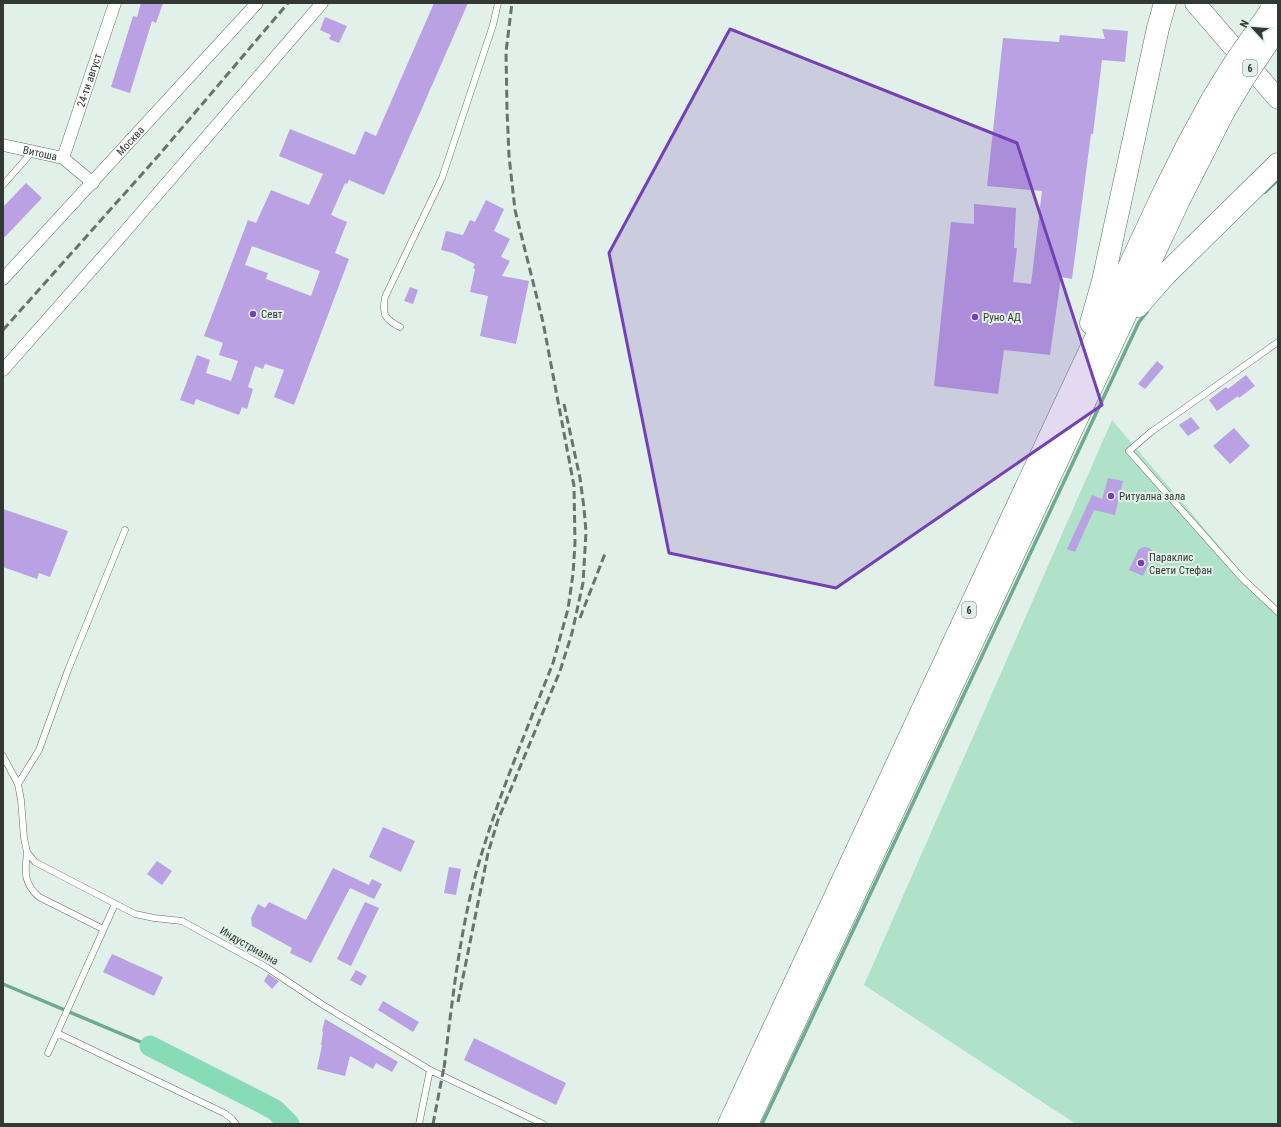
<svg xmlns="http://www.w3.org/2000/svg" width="1281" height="1127" viewBox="0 0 1281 1127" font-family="'Roboto Condensed',sans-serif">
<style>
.green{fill:#b0e1c9}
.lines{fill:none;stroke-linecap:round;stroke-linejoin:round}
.stream{stroke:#6eaa8f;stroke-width:3.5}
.river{stroke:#87dbb6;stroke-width:21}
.building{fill:#b9a1e4;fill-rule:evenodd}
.lane-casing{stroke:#5f6e67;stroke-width:7}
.street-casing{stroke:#5f6e67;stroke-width:13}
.primary-casing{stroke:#5f6e67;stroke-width:21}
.highway-casing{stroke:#5f6e67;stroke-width:23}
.lane{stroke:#fff;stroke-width:6}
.street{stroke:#fff;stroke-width:12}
.primary{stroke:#fff;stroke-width:20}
.highway{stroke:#fff;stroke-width:22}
.rail{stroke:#69736e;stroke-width:3;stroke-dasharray:8 4;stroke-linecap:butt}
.highway-bridge-casing{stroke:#5f6e67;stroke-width:23;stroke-linecap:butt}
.highway-bridge{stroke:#fff;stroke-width:22}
.marked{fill:#7540b6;fill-opacity:0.2;stroke:#7540b6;stroke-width:3;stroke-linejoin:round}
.poi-dot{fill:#7540b6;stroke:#e1f1e9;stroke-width:1.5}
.labels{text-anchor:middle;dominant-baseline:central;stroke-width:4;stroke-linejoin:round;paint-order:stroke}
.shield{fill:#e1f1e9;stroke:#66706b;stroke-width:1}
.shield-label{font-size:10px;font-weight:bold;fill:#323935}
.street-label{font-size:11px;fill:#323935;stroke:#e1f1e9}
.poi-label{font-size:11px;fill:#323935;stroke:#e1f1e9;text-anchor:start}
</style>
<rect width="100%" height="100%" fill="#e1f1e9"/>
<!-- green -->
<path class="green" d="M1112,420l166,195v509h-202l-212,-139z"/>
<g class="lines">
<!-- stream -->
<path class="stream" d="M1265,192l13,-12
M3,984l147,62
M762,1124l377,-802 8,-10"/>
<!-- river -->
<path class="river" d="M150,1046l110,56 15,8 14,14"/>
</g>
<!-- building -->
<path class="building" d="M141,3h22l-7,20 -4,-2 -22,72 -19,-6 22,-71 4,1z
M434,3h34l-84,192 -35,-15 -2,4 -2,-1 -14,32 16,7 -12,31 14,6 -55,146 -20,-8 10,-27 -19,-6 -2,5 -8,-3 -7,21 5,2 -6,20 -5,-2 -3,8 -43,-16 -2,6 -14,-5 17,-45 13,5 -4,13 25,8 7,-20 -19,-6 4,-12 -19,-7 44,-116 8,3 15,-33 38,15 14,-31 -44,-18 11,-27 65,26 10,-24 11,5zM252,246l68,25 -9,25 -45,-17 2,-6 -23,-8z
M325,17l22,9 -8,17 -10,-4 2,-4 -11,-5z
M1102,29l26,2 -3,31 -23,-2 -9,74h-2l-19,145 -11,-2 -11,78 -46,-5 -6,44 -64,-8 17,-164 23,2v-20l42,4 -2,40h3l-4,34 18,2 11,-93 -55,-5 16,-148 56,4 1,-7 45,4z
M26,183l16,15 -39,41v-32z
M486,200l18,9 -10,22 16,8 -9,18 9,4 -8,15 27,5 -13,63 -36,-8 8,-40 -18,-4 5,-23 -2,-1 2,-4 -22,-11 -12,-3 5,-19 17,4 7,-15 5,2z
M410,287l8,3 -5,14 -9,-3z
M1157,361l7,6 -19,22 -7,-5z
M1246,375l9,11 -16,12 -1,-2 -21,15 -8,-11 17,-13 2,2z
M1191,417l9,11 -12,8 -9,-11z
M1234,428l16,18 -20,18 -17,-18z
M1108,478l15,3 -8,34 -21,-5 -19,42 -8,-3 25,-54 10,4z
M3,509l65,22 -18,46 -11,-4 -2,6 -34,-12z
M1144,547l5,1 3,2 1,4 -10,22 -14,-6 10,-21z
M383,827l32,14 -14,31 -32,-15z
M157,861l15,10 -10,14 -15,-11z
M449,867l12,2 -5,26 -12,-2z
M333,868l36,17 3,-6 10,5 -8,15 -24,-11 -39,75 -21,-10 2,-5 -40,-22 -1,-8 7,-14 7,4 4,-6 37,18z
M365,902l14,6 -28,58 -14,-7z
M112,954l51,23 -9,19 -51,-24z
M356,970l11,6 -6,10 -11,-6z
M268,974l11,7 -7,8 -8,-8z
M383,1001l36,21 -6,10 -35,-22z
M325,1019l73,43 -6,10 -16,-9 -3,6 -23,-13 -5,20 -28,-7 5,-24h-1l2,-13 -1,-1z
M474,1038l92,45 -10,22 -92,-45z"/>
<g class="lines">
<defs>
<path id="lane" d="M3,185l29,-33
M400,327c-16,-8 -18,-13 -15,-30l57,-119 51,-153 5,-22
M1278,342l-127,90 -22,19 112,126 37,35
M3,756l15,28 3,16 3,38 3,14 8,10 100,52 19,4 28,3 84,46 57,38 107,65 113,54
M18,784l21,-34 29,-80 57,-140
M27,852c-2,19 -4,31 12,45l64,32
M57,1033l167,80 8,6 4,5
M48,1053l67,-149
M419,1124l11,-54"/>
<g id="street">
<path id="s1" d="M3,145l60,13 30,25"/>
<path id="s2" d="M63,158l52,-155"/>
<path id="s3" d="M3,279l254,-276"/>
<path d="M3,370l120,-136 199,-231"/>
</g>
<path id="primary" d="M1195,3l83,96"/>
<path id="highway" d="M1138,306l27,-31 113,-111
M1091,323l12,-42 55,-253 7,-25
M729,1124l435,-932 25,-50 24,-44
M747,1124l432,-924 45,-89"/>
</defs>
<!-- lane casing -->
<use href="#lane" class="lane-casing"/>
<!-- street casing -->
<use href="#street" class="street-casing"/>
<!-- primary casing -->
<use href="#primary" class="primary-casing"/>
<!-- highway casing -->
<use href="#highway" class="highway-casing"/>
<!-- lane -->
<use href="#lane" class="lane"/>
<!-- street -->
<use href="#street" class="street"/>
<!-- primary -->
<use href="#primary" class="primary"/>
<!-- highway -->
<use href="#highway" class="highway"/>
<!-- rail -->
<path class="rail" d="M3,330l156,-175 129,-152
M580,618l26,-67
M458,1002l30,-149 10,-33 62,-149 12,-38 11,-50 3,-51 -2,-24 -4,-30 -16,-74
M444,1068c8,-65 15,-131 32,-195 20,-72 50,-141 77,-210l15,-54 5,-35 2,-31 -1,-57 -31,-164 -28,-112 -6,-54 -2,-47 -1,-57 6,-49
M433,1124l12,-62"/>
<defs>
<path id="highway-bridge" d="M1213,98l21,-34 36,-52
M1224,111l21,-35 33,-49"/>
</defs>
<!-- highway-bridge casing -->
<use href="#highway-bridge" class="highway-bridge-casing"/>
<!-- highway-bridge -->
<use href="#highway-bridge" class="highway-bridge"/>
</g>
<!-- marked area -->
<path class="marked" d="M730,29l287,114 85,262 -266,183 -167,-35 -60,-300z"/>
<!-- markers -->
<g class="poi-dot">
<circle cx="253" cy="314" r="4"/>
<circle cx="975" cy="317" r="4"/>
<circle cx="1111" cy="496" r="4"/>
<circle cx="1141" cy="563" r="4"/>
</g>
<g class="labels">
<!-- shield labels -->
<g class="shield">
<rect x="1243" y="60" width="14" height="16" rx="3"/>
<rect x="962" y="602" width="14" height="16" rx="3"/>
</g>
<g class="shield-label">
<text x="1250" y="68">6</text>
<text x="969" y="610">6</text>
</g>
<!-- street labels -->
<g class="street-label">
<text stroke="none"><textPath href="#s2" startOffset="82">24-ти август</textPath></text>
<text stroke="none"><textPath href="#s3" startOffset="188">Москва</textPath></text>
<text stroke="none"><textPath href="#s1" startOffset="38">Витоша</textPath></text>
<text transform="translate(249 946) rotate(30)">Индустриална</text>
</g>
<!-- poi labels -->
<g class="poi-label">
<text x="261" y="314">Севт</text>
<text x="983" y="317">Руно АД</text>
<text x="1119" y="496">Ритуална зала</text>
<text x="1149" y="557">Параклис<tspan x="1149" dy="13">Свети Стефан</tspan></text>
</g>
</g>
<!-- border -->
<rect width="1281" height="1127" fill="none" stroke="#323935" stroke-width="8"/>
<!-- north arrow -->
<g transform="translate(1253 28) rotate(296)" stroke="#e1f1e9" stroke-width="3" paint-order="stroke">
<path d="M0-3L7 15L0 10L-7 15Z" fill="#323935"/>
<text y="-6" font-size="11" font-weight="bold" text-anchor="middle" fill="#323935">N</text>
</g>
</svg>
